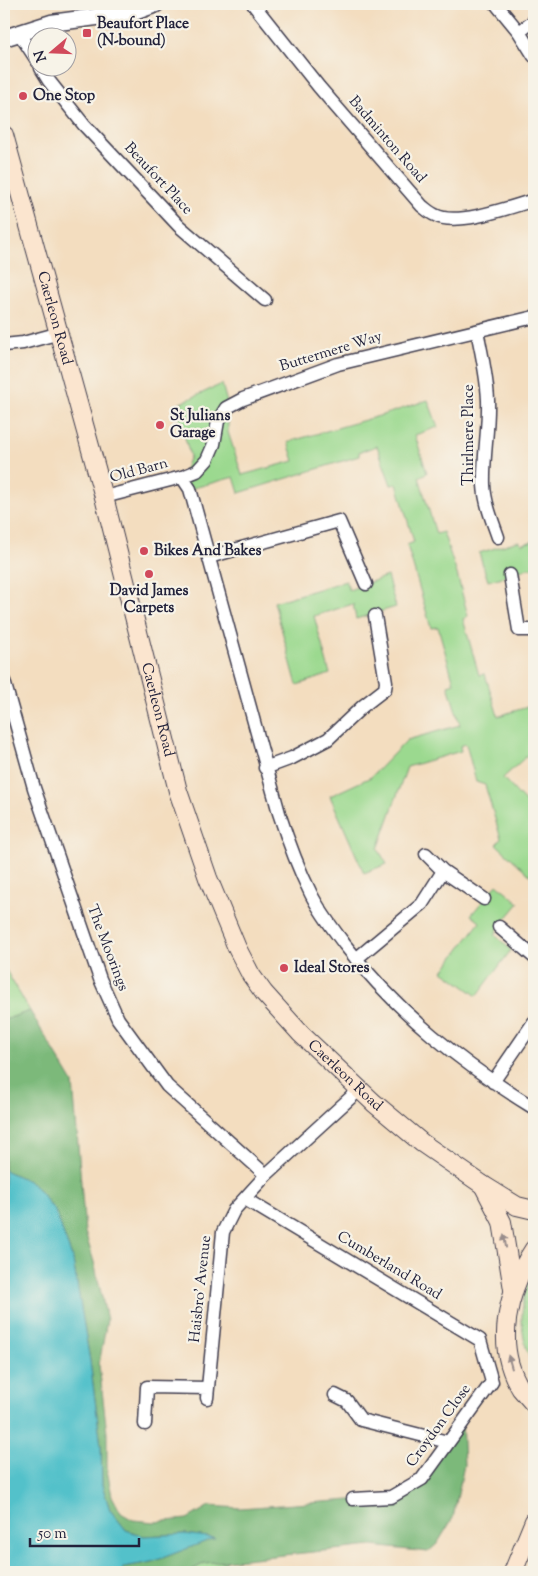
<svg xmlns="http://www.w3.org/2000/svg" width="538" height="1576" viewBox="0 0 538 1576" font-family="'Sorts Mill Goudy',serif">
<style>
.green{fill:#9bd98f;stroke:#5e7e65}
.forest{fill:#7cb97a;stroke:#4f6e5a}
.water{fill:#53c1ca;stroke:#3a7282}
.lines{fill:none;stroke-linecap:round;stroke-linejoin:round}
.minor-casing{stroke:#413e4f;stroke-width:15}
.tertiary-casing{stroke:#413e4f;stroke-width:19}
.secondary-casing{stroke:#413e4f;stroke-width:20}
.minor{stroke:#fff;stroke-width:12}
.tertiary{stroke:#fff;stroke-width:16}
.secondary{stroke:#fbe5cf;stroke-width:18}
.oneway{fill:#998d8c}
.poi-dot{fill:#d1495b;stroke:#f7f3e8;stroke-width:2}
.labels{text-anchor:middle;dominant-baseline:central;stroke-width:4.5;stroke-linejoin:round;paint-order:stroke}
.poi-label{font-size:15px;font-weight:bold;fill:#22223b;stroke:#f7f3e8;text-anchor:start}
.street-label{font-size:15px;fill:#22223b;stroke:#f7f3e8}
</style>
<rect width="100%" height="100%" fill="#f7f3e8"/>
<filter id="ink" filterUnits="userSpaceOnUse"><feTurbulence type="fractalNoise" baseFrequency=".02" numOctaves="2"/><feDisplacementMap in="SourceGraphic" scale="10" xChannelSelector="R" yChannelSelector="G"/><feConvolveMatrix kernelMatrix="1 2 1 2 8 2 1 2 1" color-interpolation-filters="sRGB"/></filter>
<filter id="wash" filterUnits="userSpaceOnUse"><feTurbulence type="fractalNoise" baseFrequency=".0096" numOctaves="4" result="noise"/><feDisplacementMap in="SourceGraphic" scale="20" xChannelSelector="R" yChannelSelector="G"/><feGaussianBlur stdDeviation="1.12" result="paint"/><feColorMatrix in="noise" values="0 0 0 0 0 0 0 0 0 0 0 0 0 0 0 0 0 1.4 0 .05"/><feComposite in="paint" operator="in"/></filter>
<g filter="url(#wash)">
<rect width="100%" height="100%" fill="#f3ddbf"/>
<!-- green -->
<path class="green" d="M222,384l6,22v26l14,43 52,-14 -6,-19 98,-28 42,-14 10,27 -23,8 12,38 -8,4 17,57 7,-2 14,42 11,42 -5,3 16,56 6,-1 13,42 36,-11v44l-31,29 27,29 -2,4 6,8v60l-38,-35 5,-5 -16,-54 -9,-3 -10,-38 -6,2 1,5 -54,16 -29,82 9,15 -23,9 -34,-77 41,-19 36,-37 53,-15 -12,-40 6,-2 -16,-56 -7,1 -24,-83 7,-3 -17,-58 -6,1 -14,-39 -18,6v4l-120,37 -5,-16 -44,12 -8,-12 8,-21 -14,-51z
M518,541l4,3 12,-3v27h-6l-18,7 -22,6 -9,-28z
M387,576l9,31 -40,12 -3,-15 -39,12 16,58 -33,11 -23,-83 72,-21 3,9z
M497,884l22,19 -20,24 -4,8 16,15 -34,46 -34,-25 37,-49 -9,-7z
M4,967l26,44 -26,9z
M534,1269v100c-15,-32 -17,-68 0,-100z
M232,1559l-25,13h-19l17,-9z"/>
<!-- forest -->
<path class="forest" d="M30,1011l43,72 12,149 9,30 13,58 -8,45 8,68v37l5,26 9,17 12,7 22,2 32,-3 22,-13 31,2 151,-11 31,-19 40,-57 2,44 -11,53 -16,26 -9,8 -56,-6 -167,17 -17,9h-67l3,-5 28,-5 62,-24 -29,-4 -41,2 -18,-6 -16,-20 -8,-25 -1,-39 -11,-85 -17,-101 -18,-49 -22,-28 -29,-13v-150z"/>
<!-- water -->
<path class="water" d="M4,1170l29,13 22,28 18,49 17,101 11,85 1,39 8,25 16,20 18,6 41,-2 30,4 -63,24 -28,5 -3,5h-117z"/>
</g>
<g filter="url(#ink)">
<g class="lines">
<defs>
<path id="minor" d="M253,4l66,83 103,119c4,3 8,7 13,9 21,12 76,-8 99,-15
M496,4l23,28 15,24
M519,32l15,-11
M19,33l19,29
M41,68l8,13 35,44 95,101 86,74
M477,331c5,23 10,46 11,69 1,28 -5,57 -4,85 1,18 8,35 14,52
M4,345l19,-2 37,-10
M182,477l8,12 89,324c9,28 19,55 32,81 9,18 22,35 34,51 53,68 116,118 189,163
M104,497l78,-20 15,-6 10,-11 7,-16 4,-23 8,-13 17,-9 95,-35 196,-47
M209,557l130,-36 27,63
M510,575l9,55h15
M4,681l30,107 66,191 18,40 49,67 99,89
M265,768l27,-10 36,-19 35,-33 22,-17 1,-7 -11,-66
M426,854l17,17
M499,927l35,30
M356,959l66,-55 21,-33 41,28
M493,1082l41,-60
M245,1199l235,141 12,42 -70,97 -31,18 -38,2
M335,1395l12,6 14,19 87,22
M207,1398l16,-166 11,-22 32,-35 93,-85
M145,1424l2,-37 61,1"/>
<path id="tertiary" d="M4,38l47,-15 83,-11 22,-8"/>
<g id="secondary">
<path id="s1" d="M4,135l100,362 74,294 30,87 29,70 14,27 13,18 37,41 73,69 48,40 61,42 34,21 17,4"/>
<path d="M483,1185l19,37 11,67"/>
<path d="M534,1249c-26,40 -41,97 -13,140 4,5 9,10 13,15"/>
<path d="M513,1572l21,-51"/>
</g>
</defs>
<!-- minor casing -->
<use href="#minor" class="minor-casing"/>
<!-- tertiary casing -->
<use href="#tertiary" class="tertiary-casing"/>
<!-- secondary casing -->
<use href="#secondary" class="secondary-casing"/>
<!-- minor -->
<use href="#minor" class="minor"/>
<!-- tertiary -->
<use href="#tertiary" class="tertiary"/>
<!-- secondary -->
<use href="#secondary" class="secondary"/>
</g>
<!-- one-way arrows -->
<defs><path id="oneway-solid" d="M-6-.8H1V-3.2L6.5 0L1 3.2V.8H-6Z" transform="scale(1.25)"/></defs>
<g class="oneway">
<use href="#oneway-solid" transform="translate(505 1241) rotate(-99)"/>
<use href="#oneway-solid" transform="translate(510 1362) rotate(-106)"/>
</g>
</g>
<!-- markers -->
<g class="poi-dot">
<rect x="82" y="28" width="10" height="10" rx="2.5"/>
<circle cx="23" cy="96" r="5"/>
<circle cx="160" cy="425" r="5"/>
<circle cx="144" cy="551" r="5"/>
<circle cx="149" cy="574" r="5"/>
<circle cx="284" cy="968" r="5"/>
</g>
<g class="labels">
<!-- poi labels -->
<g class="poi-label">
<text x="97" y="24">Beaufort Place<tspan x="97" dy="17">(N-bound)</tspan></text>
<text x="33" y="96">One Stop</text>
<text x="170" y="416">St Julians<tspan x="170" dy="17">Garage</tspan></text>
<text x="154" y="551">Bikes And Bakes</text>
<text x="149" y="591" text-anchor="middle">David James<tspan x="149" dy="17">Carpets</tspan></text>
<text x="294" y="968">Ideal Stores</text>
</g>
<!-- street labels -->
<g class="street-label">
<text transform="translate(387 140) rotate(49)">Badminton Road</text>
<text transform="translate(158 179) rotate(47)">Beaufort Place</text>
<text stroke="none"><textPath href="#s1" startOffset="190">Caerleon Road</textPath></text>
<text transform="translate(331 352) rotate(-17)">Buttermere Way</text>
<text transform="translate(469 435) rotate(-90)">Thirlmere Place</text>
<text transform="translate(139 471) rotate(-15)">Old Barn</text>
<text stroke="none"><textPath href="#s1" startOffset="595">Caerleon Road</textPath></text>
<text transform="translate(107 948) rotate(69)">The Moorings</text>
<text stroke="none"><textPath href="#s1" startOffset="1015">Caerleon Road</textPath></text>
<text transform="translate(389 1266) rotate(31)">Cumberland Road</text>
<text transform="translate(201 1289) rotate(-84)">Haisbro' Avenue</text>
<text transform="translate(439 1426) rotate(-54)">Croydon Close</text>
</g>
</g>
<!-- margin -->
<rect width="538" height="1576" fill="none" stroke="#f7f3e8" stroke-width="20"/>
<!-- north arrow -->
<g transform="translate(52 52) rotate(251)"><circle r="24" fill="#f7f3e8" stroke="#a29fa3"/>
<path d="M0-4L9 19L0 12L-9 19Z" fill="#d1495b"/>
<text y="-8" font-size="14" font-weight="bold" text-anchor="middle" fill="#22223b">N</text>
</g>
<!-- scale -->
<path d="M30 1538v8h109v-8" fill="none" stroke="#22223b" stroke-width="2.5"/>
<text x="38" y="1538" font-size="15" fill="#22223b" stroke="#f7f3e8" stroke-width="4" paint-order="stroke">50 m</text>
</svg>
